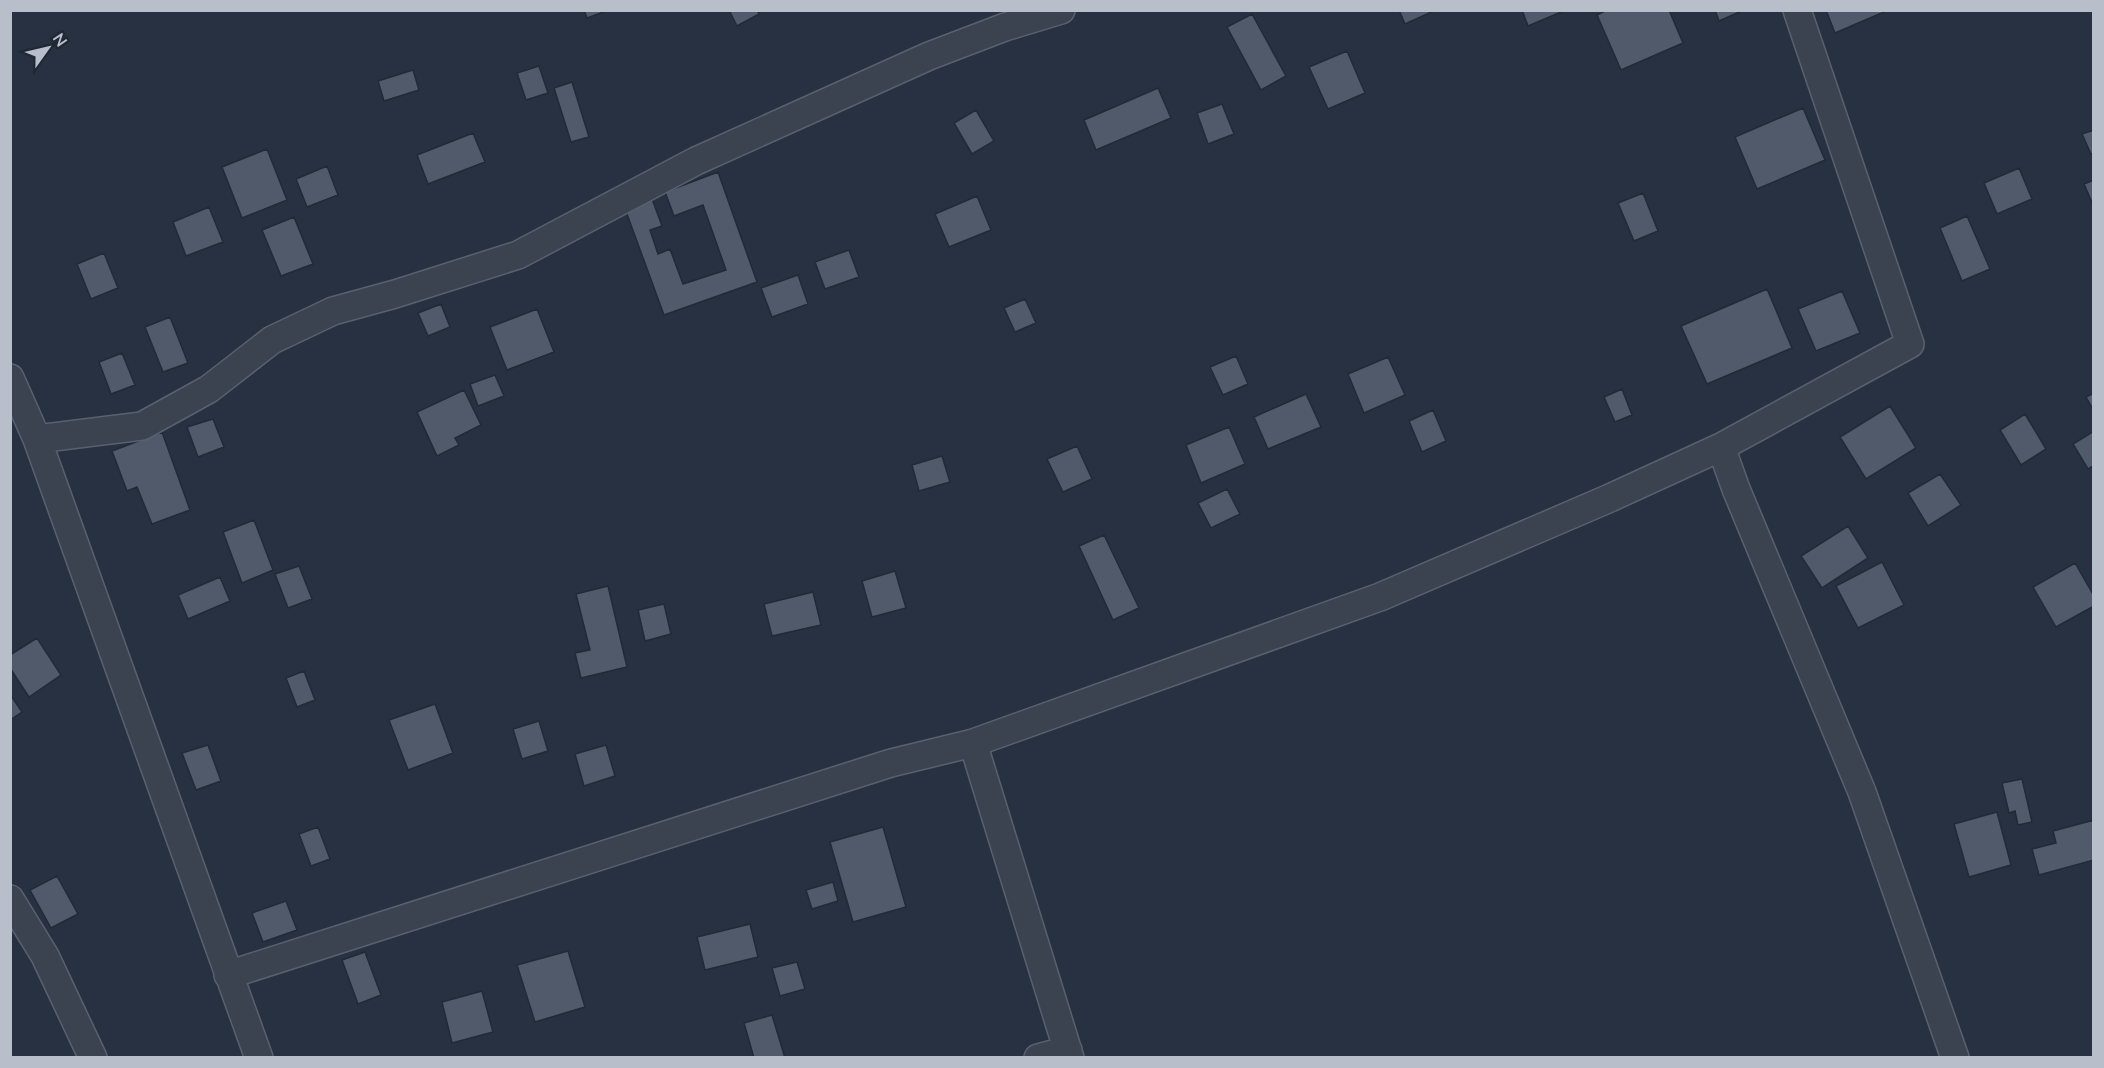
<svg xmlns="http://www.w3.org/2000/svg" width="2104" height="1068" viewBox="0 0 2104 1068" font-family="'Nunito Sans',sans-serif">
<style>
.building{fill:#515a6b;stroke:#222a38;stroke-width:1.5}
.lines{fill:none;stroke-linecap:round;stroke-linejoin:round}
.minor-casing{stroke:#59616e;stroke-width:30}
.minor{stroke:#3c4350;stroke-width:27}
</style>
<rect width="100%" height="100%" fill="#283141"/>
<!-- building -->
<path class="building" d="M584,10h25l-22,8z
M729,10h28l2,4 -22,12z
M1399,10h37l-31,14z
M1522,10h44l-38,16z
M1607,10h62l14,33 -62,27 -24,-55z
M1715,10h29l-25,11z
M1826,10h58v2l-49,21z
M1252,14l34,62 -25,14 -34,-63z
M1347,51l18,42 -37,16 -19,-42z
M539,66l9,27 -22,7 -9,-27z
M413,70l6,20 -35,11 -6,-20z
M572,82l17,55 -18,5 -17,-54z
M1158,88l13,30 -75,32 -12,-30z
M1222,104l12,30 -26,10 -11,-31z
M1803,108l22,52 -68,29 -22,-52z
M976,110l18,31 -22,13 -18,-31z
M2094,130v23l-3,1 -9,-20z
M473,133l12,29 -57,22 -11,-29z
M267,149l20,51 -45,18 -20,-51z
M327,166l11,29 -31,12 -11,-28z
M2019,168l13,31 -35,15 -13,-31z
M718,172l39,110 -93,33 -40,-109 27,-10 11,30 -12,4 8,24 12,-5 13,35 43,-14 -23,-65 -29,11 -9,-24z
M2094,180v27l-10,-23z
M1643,193l15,38 -24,10 -16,-38z
M977,196l14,34 -42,17 -14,-33z
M209,207l14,35 -37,14 -13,-34z
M1967,216l23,53 -28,12 -22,-53z
M294,217l19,47 -32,12 -19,-46z
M849,250l10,27 -34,12 -10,-27z
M104,253l14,35 -27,11 -14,-35z
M798,275l10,29 -36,13 -11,-29z
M1767,289l25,59 -85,36 -26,-58z
M1842,291l18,42 -44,18 -18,-42z
M1025,299l11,24 -21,9 -11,-24z
M441,304l9,23 -22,9 -10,-23z
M537,309l17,43 -47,18 -17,-43z
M170,317l18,46 -25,9 -18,-45z
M122,353l13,32 -24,9 -12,-32z
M1236,356l12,28 -25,11 -13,-28z
M1388,357l17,38 -41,18 -16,-39z
M495,375l9,21 -26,10 -8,-22z
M1622,389l10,26 -17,7 -11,-25z
M464,390l17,35 -26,13 4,7 -22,11 -20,-44z
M2094,393v18l-8,-14z
M1306,394l15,33 -53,22 -14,-32z
M1890,406l26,42 -50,31 -26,-42z
M1433,410l13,31 -24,11 -13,-31z
M2025,414l21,35 -25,16 -21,-35z
M213,419l11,28 -26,10 -11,-30z
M1229,427l16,37 -44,19 -15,-38z
M2094,431v34l-6,4 -15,-25z
M162,432l28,78 -38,14 -15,-37 -10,4 -15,-40z
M1077,446l15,33 -29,13 -16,-33z
M942,456l8,26 -31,9 -7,-26z
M1940,474l21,31 -33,21 -20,-33z
M1227,489l13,25 -29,14 -13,-25z
M254,520l19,50 -31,13 -19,-51z
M1848,526l20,32 -46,30 -21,-32z
M1104,535l35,73 -26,12 -34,-74z
M1882,562l22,43 -46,23 -22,-42z
M2075,563l19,33v10l-38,21 -23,-40z
M299,566l13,33 -24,9 -13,-34z
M895,571l11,37 -34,9 -10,-36z
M220,577l10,24 -42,18 -10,-24z
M608,586l19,81 -46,11 -6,-25 15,-3 -14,-56z
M813,592l8,33 -49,11 -8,-32z
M664,604l7,30 -26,7 -7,-31z
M37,638l24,37 -32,22 -19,-29v-13z
M304,671l11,29 -18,7 -11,-29z
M10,694l12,18 -12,8z
M435,704l18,49 -45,17 -19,-50z
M539,721l9,30 -26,8 -9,-30z
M208,745l13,36 -25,9 -14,-37z
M606,745l9,31 -31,10 -9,-32z
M2022,779l10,43 -14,3 -3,-14 -6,2 -7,-30z
M1997,812l14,53 -42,12 -15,-53z
M2094,820v40l-55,15 -7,-26 24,-6 -3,-12z
M318,827l12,32 -19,7 -12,-32z
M883,827l23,80 -53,15 -23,-80z
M57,876l21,38 -27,14 -21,-38z
M833,882l5,19 -26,8 -6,-19z
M286,901l11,29 -34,12 -11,-29z
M750,924l8,33 -53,13 -8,-33z
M568,951l17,56 -50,15 -18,-57z
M365,952l16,43 -23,9 -16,-44z
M797,962l8,27 -25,7 -8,-28z
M482,991l11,41 -41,11 -10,-41z
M772,1015l13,43h-31l-10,-35z"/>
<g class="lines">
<defs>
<path id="minor" d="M10,378l27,61 222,619
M37,439l105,-13 67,-37 63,-49 61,-29 62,-17 123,-39 178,-94 233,-105 76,-29 56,-17
M1721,447l15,42 126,303 93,266
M973,743l97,315
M10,899l35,57 48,102
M228,975l663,-212 82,-20 407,-146 230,-99 111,-51 189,-103 -113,-334
M1038,1058l30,-8"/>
</defs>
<!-- minor casing -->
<use href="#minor" class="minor-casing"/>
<!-- minor -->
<use href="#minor" class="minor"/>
</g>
<!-- border -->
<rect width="2104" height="1068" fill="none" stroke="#b8bfcb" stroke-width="24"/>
<!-- north arrow -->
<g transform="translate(48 48) rotate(56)" stroke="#202836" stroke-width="4.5" paint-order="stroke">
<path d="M0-4.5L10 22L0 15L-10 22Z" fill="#b8bfcb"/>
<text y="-9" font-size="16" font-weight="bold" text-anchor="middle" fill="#b8bfcb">N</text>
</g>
</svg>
